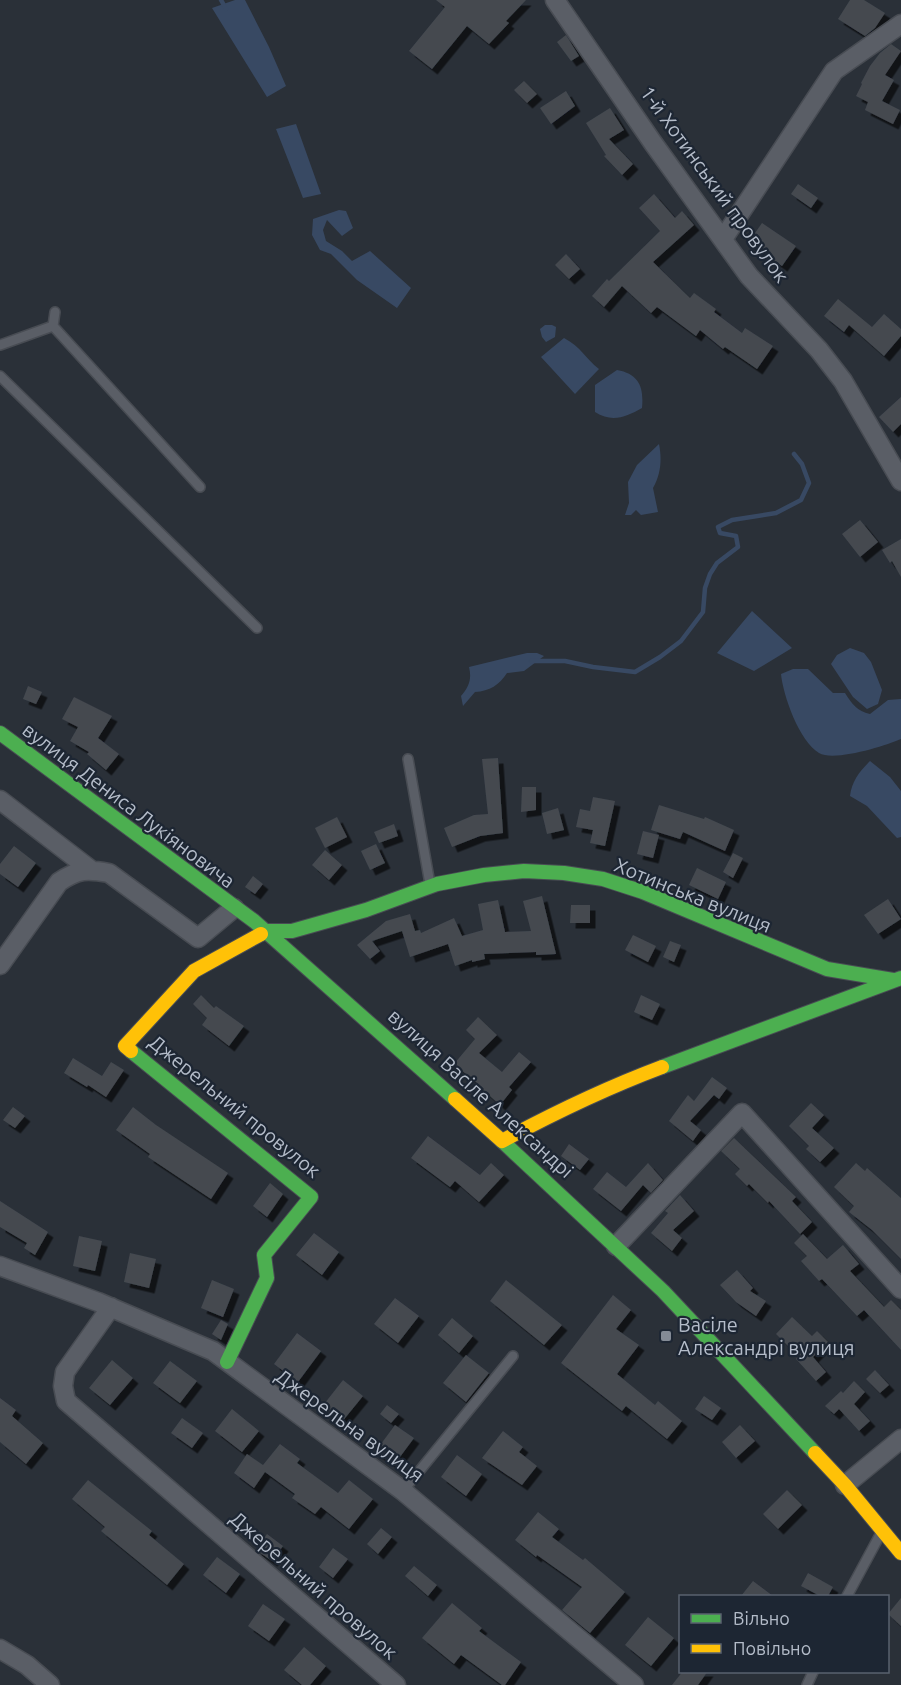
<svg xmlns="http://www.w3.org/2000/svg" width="901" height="1685" viewBox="0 0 901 1685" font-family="Ubuntu,sans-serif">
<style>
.water{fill:#384963}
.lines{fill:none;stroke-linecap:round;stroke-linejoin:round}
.stream{stroke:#384963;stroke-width:4.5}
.building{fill:#444950;filter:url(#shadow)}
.lane-casing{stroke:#484c53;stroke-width:12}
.street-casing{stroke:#484c53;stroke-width:21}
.fast-casing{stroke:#484c53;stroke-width:16}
.slow-casing{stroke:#484c53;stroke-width:16}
.lane{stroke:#5a5e66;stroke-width:9}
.street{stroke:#5a5e66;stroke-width:18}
.fast{stroke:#4caf50;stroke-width:14}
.slow{stroke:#ffc107;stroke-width:14}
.poi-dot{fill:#848b96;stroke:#1d2633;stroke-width:2}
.labels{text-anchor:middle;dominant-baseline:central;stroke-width:4.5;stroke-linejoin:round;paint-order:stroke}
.street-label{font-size:20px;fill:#b4bcc9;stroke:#1d2633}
.poi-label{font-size:20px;fill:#b4bcc9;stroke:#1d2633;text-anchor:start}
</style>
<defs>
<filter id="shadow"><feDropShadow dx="5.5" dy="5.5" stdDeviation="0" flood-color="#0009"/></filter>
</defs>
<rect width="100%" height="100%" fill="#2a3038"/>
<!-- water -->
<path class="water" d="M235,0h10l24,47 17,39 -19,11 -55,-89z
M296,124l25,70 -18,4 -27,-69z
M339,210l7,1 7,17 -11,8 -15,-16 -4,10 3,11 16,10 10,10 18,-10 41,37 -14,20 -40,-28 -26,-26 -11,-4 -8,-15 1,-16z
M545,325h7l4,2 -1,10 -9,5 -4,-5 -2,-8z
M564,338c17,9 21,20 35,31l-24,25 -34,-37z
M617,370c22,4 27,17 25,38 -16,9 -30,15 -47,4v-27z
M659,444c3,15 2,30 -6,44l5,24 -17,3 -5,-5 -5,5h-6l4,-12 -1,-21 9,-17z
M752,611l40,37 -38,23 -37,-18z
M850,648l14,5 7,9 11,28 -4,14 -11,5 -14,-12 -22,-33 6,-9z
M527,653h10l7,3 -20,15 -17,2c-8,12 -17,18 -32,19l-12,14 -2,-10c8,-9 11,-17 8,-29z
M793,669h15l25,24h12c7,11 12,18 25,21l18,-14 13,-1v40c-16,7 -67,23 -82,14 -20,-12 -36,-58 -38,-79z
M870,761l20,16 11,14v46l-4,1 -30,-32 -17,-10c2,-15 9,-24 20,-35z"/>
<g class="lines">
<!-- stream -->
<path class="stream" d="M221,0l5,9
M531,661h34l28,6 42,5 25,-15 21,-16 22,-29 2,-24 5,-14 7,-11 21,-16 -2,-11 -16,-3 -2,-6 14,-7 44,-7 25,-13 8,-17 -7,-19 -8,-10"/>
</g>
<!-- building -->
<path class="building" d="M436,0h90l-20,21 3,2 -20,21 -22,-18 -35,43 -23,-18 36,-44z
M850,0h14l21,13 -10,15 -10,8 -27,-17z
M566,35l13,21 -8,5 -14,-19z
M891,44l10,7 -16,24 9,5 -12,21 18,9 -7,14 -28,-14 3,-8 -12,-6 6,-12 -1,-1 9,-17 10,-13z
M524,81l13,13 -10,9 -13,-13z
M566,91l9,15 -24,18 -11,-16z
M610,108l14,22 -15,9 24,25 -11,11 -18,-19 2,-1 -20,-32z
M798,184l20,14 -7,10 -20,-14z
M654,194l21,24 7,-7 12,14 -41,37 37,36 4,-5 22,16 -2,3 28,21 3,-5 28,18 -16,23 -32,-22 -2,2 -23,-19 -4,6 -39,-29 -6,6 -29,-27 -18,21 -12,-11 15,-17 2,2 51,-50 -21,-23z
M762,223l34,23 -14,20 -34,-23z
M566,254l14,15 -11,10 -14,-14z
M838,299l34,28 12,-13 17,15v7l-17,20 -35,-31 -5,7 -20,-16z
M901,397v27l-8,8 -14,-15z
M860,520l18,22 -18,15 -18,-23z
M901,539v38l-9,-16 -2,2 -8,-13z
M28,686l14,6 -6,12 -13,-5z
M74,697l38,19 -14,22 21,16 -13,16 -19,-16 2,-2 -19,-11 8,-14 -16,-8z
M498,758l5,75 -23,3 -28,11 -8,-19 30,-13 14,-1 -6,-55z
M522,787h14v23l-15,2z
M593,797l22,4 -10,45 -15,-3 3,-13 -17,-3 4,-18 10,2z
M659,805l45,14 1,-2 29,13 -9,21 -42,-19 -3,7 -29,-9z
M558,808l6,22 -17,4 -5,-21z
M337,817l10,20 -22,11 -10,-20z
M394,824l4,12 -19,7 -5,-11z
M643,831l16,4 -6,23 -16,-4z
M376,844l9,19 -15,7 -9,-19z
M14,846l22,17 -18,24 -18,-13v-10z
M325,850l17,15 -13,15 -17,-15z
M733,853l10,5 -10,20 -10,-6z
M697,868l29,14 -8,17 -29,-14z
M253,876l10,8 -8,10 -10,-7z
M542,896l14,58 -20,1v-3l-52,2 1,5 -13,3v-2l-17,6 -7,-22 -38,13 -8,-26 -30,10 8,10 -10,8 -13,-14 29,-24 24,-7 5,17 5,-1 1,3 33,-15 8,18 21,-6 -5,-26 20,-4 7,32 26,-1 -8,-30z
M888,899l13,20 -23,15 -14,-19z
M571,905h19v18h-20z
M633,935l23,11 -8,16 -23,-12z
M670,941l11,4 -7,17 -11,-5z
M201,995l13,13 2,-2 28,20 -15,20 -27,-21 5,-7 -14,-14z
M641,995l19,9 -8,16 -18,-8z
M478,1017l19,18 -18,18 23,19 17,-20 12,10 -22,25 3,3 -12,15 -17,-15 1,-1 -30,-25 21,-25 -9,-9z
M73,1058l29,18 9,-14 13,8 -18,27 -18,-12 -1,2 -23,-14z
M712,1077l15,11 -8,11 -5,-4 -24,26 11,9 -8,11 -24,-20 19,-26 6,6z
M811,1103l13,12 -12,13 22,20 -14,14 -14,-13 3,-3 -20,-20z
M13,1107l12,9 -10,12 -12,-8z
M133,1107l23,18 72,48 -17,26 -63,-42 2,-3 -34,-24z
M428,1136l52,39 11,-12 13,12 -25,27 -24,-21 -5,6 -39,-29z
M734,1138l62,59 -4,4 20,21 -12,12 -31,-33 -1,2 -19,-19 -2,2 -12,-12 5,-5 -19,-18z
M569,1144l20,15 -9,11 -19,-14z
M648,1163l15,17 -12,13 -8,-8 -22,26 -28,-22 14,-17 19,15z
M856,1163l9,8 2,-3 34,30v61l-29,-29 -23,-18 5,-6 -20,-19z
M270,1183l13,11 -16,23 -14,-11z
M680,1195l14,16 -21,19 9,8 -10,13 -21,-18 17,-20 -3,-2z
M0,1201l48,31 -13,23 -11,-7 3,-5 -27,-16z
M314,1233l25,19 -17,23 -26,-20z
M803,1234l24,25 16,-14 16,19 -9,7 34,36 7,-7 10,10v40l-37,-40 -7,6 -35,-37 -3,2 -18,-20 6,-5 -13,-13z
M79,1236l23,5 -7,30 -22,-5z
M130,1253l26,6 -7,29 -25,-6z
M737,1270l16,18 -3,3 16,10 -10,15 -20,-14 -16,-17z
M212,1280l22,9 -11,28 -22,-9z
M506,1280l56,45 -18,20 -54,-44z
M613,1295l18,15 -15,19 23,16 -22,29 38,31 3,-4 24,20 -15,18 -41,-33 -4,5 -61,-48z
M395,1298l24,18 -21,27 -24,-19z
M792,1317l20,19 5,-5 11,11 -15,15 13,15 -10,9 -20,-22 2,-3 -22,-22z
M452,1318l21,18 -14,17 -21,-18z
M221,1320l7,4 -7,16 -9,-6z
M297,1333l24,18 -23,31 -24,-18z
M466,1355l23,18 -23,29 -23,-19z
M112,1360l21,18 -23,27 -21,-17z
M170,1361l27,20 -17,22 -27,-20z
M875,1370l14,15 -9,8 -14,-14z
M343,1380l20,16 -22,27 -20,-15z
M854,1381l11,11 -11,12 16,17 -11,10 -20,-22 -5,5 -9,-8 16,-15 2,2z
M704,1396l17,12 -9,12 -17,-11z
M0,1398l16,12 -4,6 31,27 -17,21 -26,-22z
M387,1405l12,9 -8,9 -11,-9z
M232,1409l27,22 -17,21 -27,-21z
M182,1418l21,15 -11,15 -21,-15z
M395,1425l19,13 -20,27 -19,-13z
M740,1425l15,16 -19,17 -14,-16z
M503,1431l20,16 -4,5 18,14 -15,19 -40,-27z
M280,1444l20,15 -3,4 41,30 11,-13 24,19 -24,30 -28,-22 -6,7 -23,-16 3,-4 -30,-22 -11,16 -20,-15 13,-19 16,11z
M457,1455l25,19 -16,22 -25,-19z
M88,1480l64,51 -3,4 35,29 -17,21 -66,-54 4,-4 -33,-28z
M787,1490l15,15 -24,24 -15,-15z
M538,1512l21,17 -7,8 31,23 2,-2 40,34 -35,41 -28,-23 20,-23 -45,-32 -1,2 -21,-17z
M381,1528l11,9 -14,17 -11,-10z
M267,1534l16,12 -11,15 -16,-11z
M333,1548l15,11 -15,19 -14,-11z
M217,1557l23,17 -14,19 -23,-18z
M414,1566l23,19 -9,11 -23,-20z
M808,1573l25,14 -5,9h-8l-19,-10z
M753,1581l20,15h-32z
M901,1598v28l-13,-12z
M452,1603l30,25 -3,3 42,31 -16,23h-3l-41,-30 -7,9 -32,-26z
M263,1604l22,15 -16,22 -21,-15z
M648,1617l26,21 -23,28 -26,-21z
M304,1647l22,19 -16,19h-8l-18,-15z
M683,1671h25l-10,14h-26z"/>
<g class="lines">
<defs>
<path id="lane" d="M55,312l-2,14 147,161
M0,345l53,-19
M0,376l257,252
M408,759l22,125
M403,1491l110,-135
M847,1596l34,-63
M807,1685l6,-13"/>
<path id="street" d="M555,0l98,143 96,133 70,74 24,31 58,100
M723,239l111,-168 67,-47
M0,800l91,70
M0,965l59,-83c19,-13 28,-13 50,-9l89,65 36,-30
M616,1246l126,-133 159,176
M0,1266l98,36 115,49 190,140 231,194
M111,1307l-46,65 -2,14 3,15 330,284
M845,1485l56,-46
M0,1649l27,16 23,20"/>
<path id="fast" d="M0,733l254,188 201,178
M261,934l5,-3h26l74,-21 71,-26 47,-9 40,-4 40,2 39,6 40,13 184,77 66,11
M131,1051l180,146 -47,58 3,23 -40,84
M662,1067l239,-89
M502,1141l161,150 152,162"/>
<path id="slow" d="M131,1051l-6,-5 69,-75 67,-37
M455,1099l47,42c52,-28 104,-53 160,-74
M815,1453l30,32 56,68"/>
</defs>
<!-- lane casing -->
<use href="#lane" class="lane-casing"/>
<!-- street casing -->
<use href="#street" class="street-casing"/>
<!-- fast casing -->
<use href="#fast" class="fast-casing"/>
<!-- slow casing -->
<use href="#slow" class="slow-casing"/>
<!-- lane -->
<use href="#lane" class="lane"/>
<!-- street -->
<use href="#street" class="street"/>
<!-- fast -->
<use href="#fast" class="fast"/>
<!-- slow -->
<use href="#slow" class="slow"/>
</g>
<!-- markers -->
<rect class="poi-dot" x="660" y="1330" width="12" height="12" rx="3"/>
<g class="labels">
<!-- street labels -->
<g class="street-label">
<text transform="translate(715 184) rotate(54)">1-й Хотинський провулок</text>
<text transform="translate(129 805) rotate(37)">вулиця Дениса Лукіяновича</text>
<text transform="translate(693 895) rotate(22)">Хотинська вулиця</text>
<text transform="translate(481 1093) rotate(42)">вулиця Васіле Александрі</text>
<text transform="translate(235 1106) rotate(39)">Джерельний провулок</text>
<text transform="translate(350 1425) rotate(36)">Джерельна вулиця</text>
<text transform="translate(314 1585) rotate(41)">Джерельний провулок</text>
</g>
<!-- poi labels -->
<g class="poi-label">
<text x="678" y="1324">Васіле<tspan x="678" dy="23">Александрі вулиця</tspan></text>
</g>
</g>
<!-- legend -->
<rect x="679" y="1595" width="210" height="78" fill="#1d2633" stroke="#59626f" stroke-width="1.5"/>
<rect x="691" y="1614" width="30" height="9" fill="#4caf50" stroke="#59626f" stroke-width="1.5"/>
<text x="733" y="1625" font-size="18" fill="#b4bcc9">Вільно</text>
<rect x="691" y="1644" width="30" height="9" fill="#ffc107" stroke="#59626f" stroke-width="1.5"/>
<text x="733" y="1655" font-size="18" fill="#b4bcc9">Повільно</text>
</svg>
